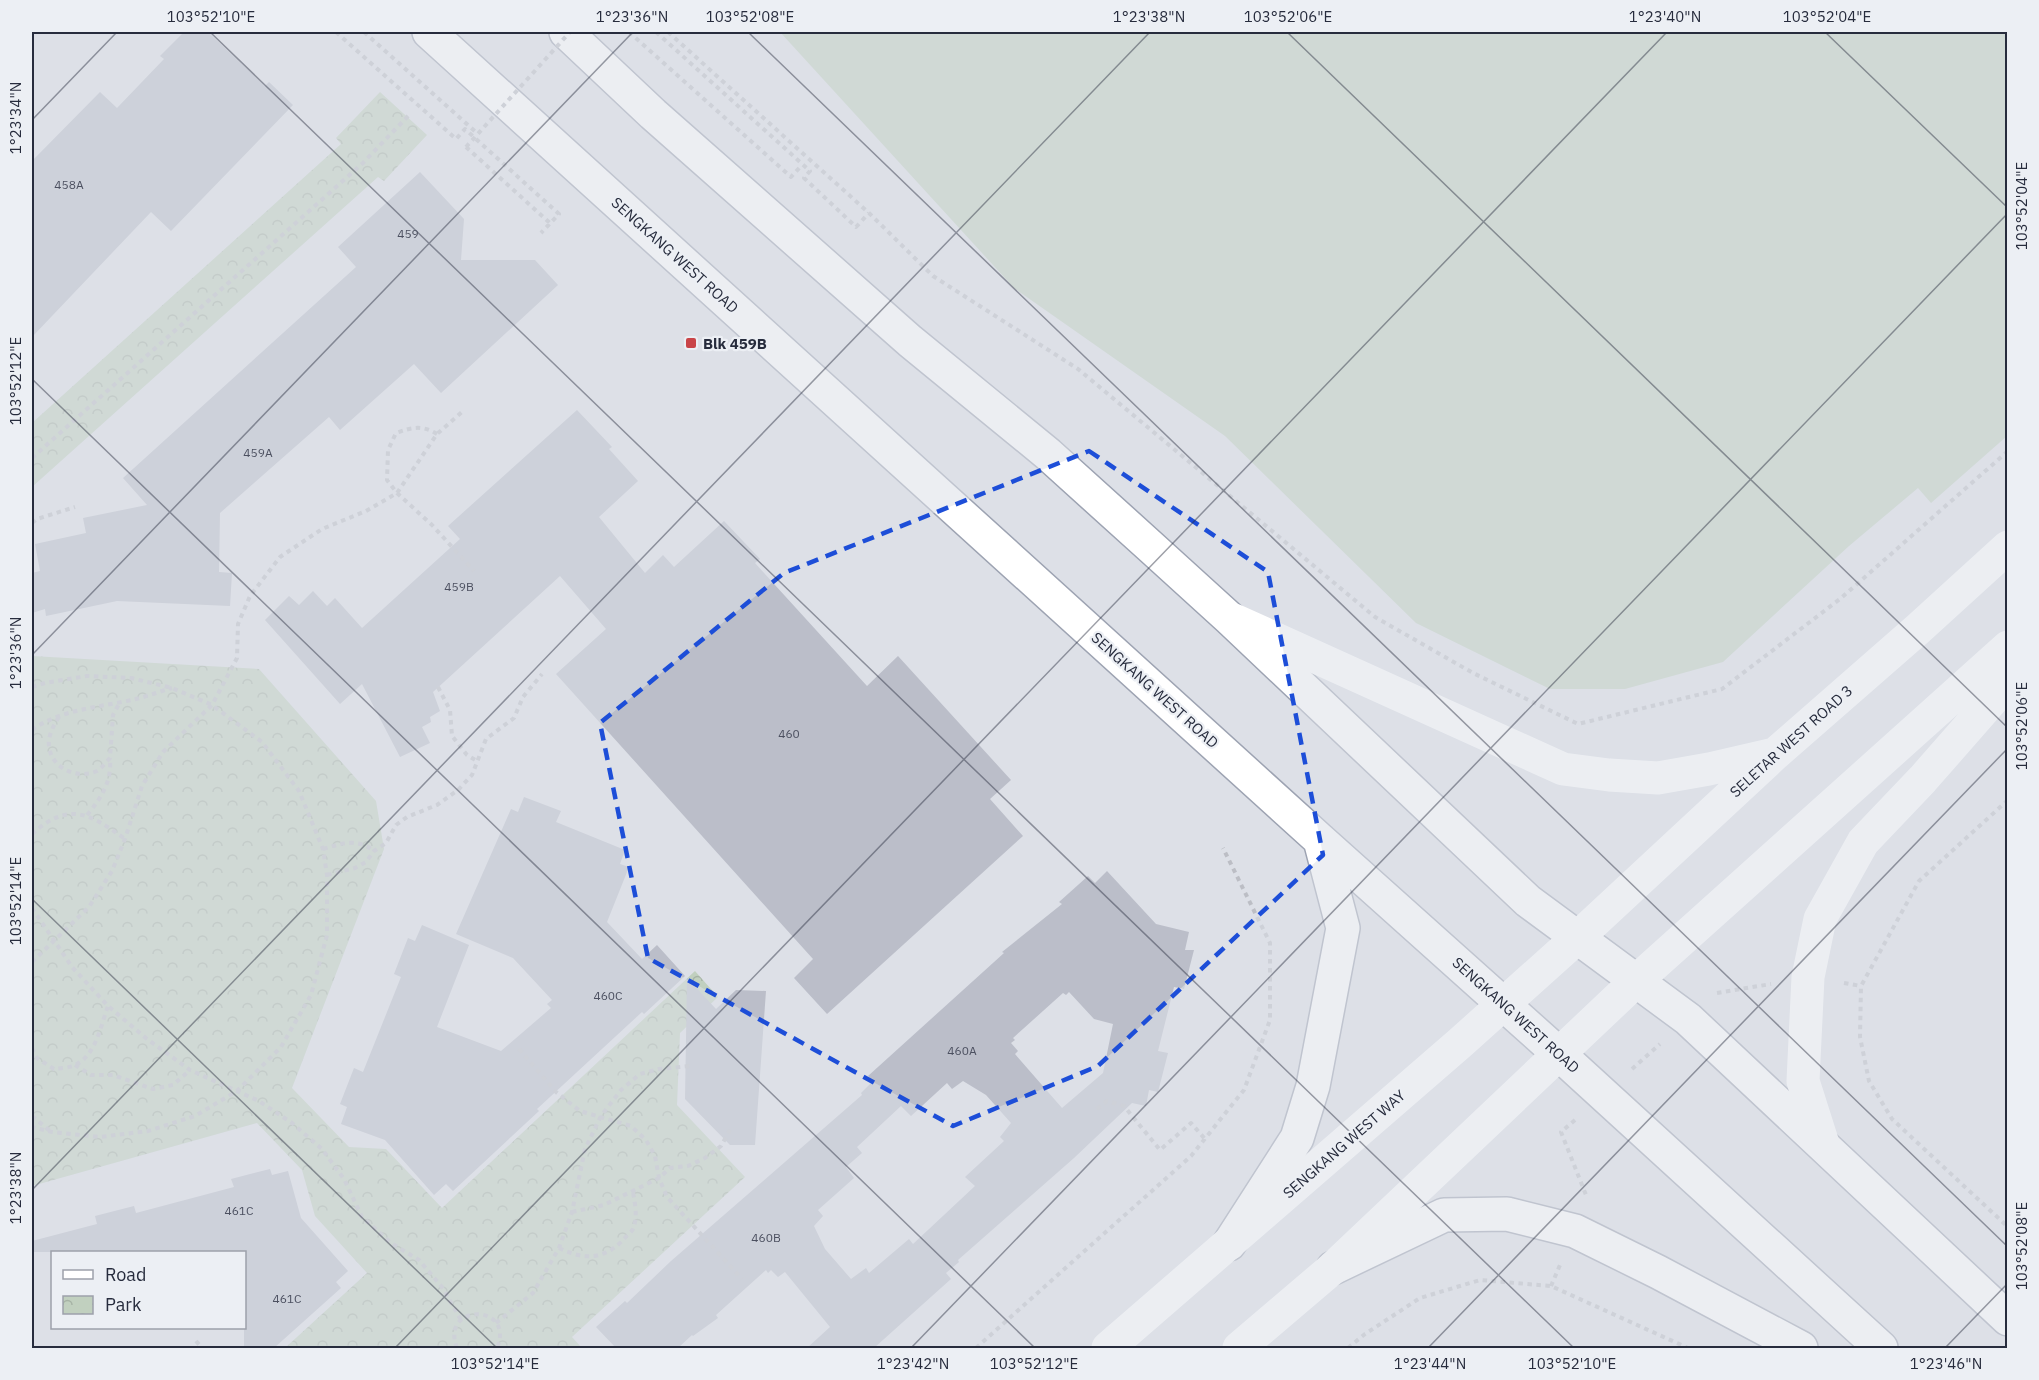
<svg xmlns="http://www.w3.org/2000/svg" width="2039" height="1380" viewBox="0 0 2039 1380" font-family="'IBM Plex Sans',sans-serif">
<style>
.grass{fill:#c1d0bf}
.park{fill:url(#park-crowns)}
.building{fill:#bbbec9;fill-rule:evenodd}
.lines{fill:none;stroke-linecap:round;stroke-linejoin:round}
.primary-casing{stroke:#9da3b2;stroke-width:36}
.path{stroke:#bcbec5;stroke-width:4;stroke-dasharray:4.5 4.5;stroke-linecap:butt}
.secondary{stroke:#fff;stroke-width:33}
.primary{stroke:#fff;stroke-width:33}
.path-bridge{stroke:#bcbec5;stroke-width:4;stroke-dasharray:4.5 4.5;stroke-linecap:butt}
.marked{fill:none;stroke:#1d4ed8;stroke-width:4.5;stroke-dasharray:12 8;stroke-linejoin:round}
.ticks{fill:none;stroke:#272c3d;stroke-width:1.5;stroke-opacity:0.45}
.poi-dot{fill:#c94448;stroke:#eceff4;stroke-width:2}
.labels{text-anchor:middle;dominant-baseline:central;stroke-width:4.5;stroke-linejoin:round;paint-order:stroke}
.number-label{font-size:12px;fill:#4c5060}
.street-label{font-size:15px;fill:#272c3d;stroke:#eceff4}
.poi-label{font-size:15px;font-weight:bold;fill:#272c3d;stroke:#eceff4;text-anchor:start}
.neatline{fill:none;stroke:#272c3d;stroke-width:2}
.ticks-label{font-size:15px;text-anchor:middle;fill:#272c3d}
</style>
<defs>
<pattern id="park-crowns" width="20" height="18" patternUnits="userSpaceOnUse" patternTransform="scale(1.5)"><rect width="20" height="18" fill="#c1d0bf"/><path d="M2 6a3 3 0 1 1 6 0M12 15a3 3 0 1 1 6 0" fill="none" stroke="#a6b3a5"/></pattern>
</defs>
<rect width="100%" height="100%" fill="#dde0e7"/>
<!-- grass -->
<path class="grass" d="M780,32h1227v404l-76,67 -13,-15 -69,58 -126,116 -98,27h-75l-134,-66 -191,-187 -211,-148z"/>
<!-- park -->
<path class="park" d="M380,92l47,43 -43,46 -6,-4 -346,310v-64l309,-279 -5,-6z
M32,656l227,13 117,132 8,48 -92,239 57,59 37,2 56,59 253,-237 23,26 -38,36 -3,72 68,72 -173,160 10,11h-297l82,-75 -52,-57 -13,-46 -45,-47 -225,63z"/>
<!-- building -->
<path class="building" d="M184,32h24l57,54 4,-4 24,23 -122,126 -20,-19 -119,125v-176l68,-69 17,16 47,-49 -4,-3z
M420,172l44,47 -3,41h74l23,25 -117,108 -27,-29 -74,66 -11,-13 -109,96 -1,59 13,1 -2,33 -113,-5 -71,15 -1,-7 -13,4v-40l8,-2 -5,-27 51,-11 -3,-15 64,-13 -24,-27 233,-211 -18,-20z
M577,410l35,37 -3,2 29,32 -39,36 46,56 18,-18 11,12 50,-46 36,38 -5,4 112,123 31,-30 113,124 -21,19 33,37 -196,178 -33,-36 19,-19 -257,-285 50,-45 -46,-53 -127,116 7,19 -10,6 1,5 -9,5 8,16 -30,14 -38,-73 -22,20 -75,-84 24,-24 10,9 14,-14 14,15 8,-8 27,30 98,-89 -12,-13z
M524,797l37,14 -5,11 69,28 -5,14 9,3 -22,55 35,37 15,-14 28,31 -41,38 -2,-2 -105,97 2,2 -86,80 -7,-7 -12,11 -49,-55 -44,-16 6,-17 -7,-3 14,-36 9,4 38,-95 -7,-3 14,-36 7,3 7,-16 47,20 -32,82 64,24 50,-43 -4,-4 5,-4 -39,-42 -57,-24 55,-125 7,3z
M1107,871l49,53 33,8 -4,18h9l-10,39 -10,-2 -16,64 10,2 -10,39 -9,-2 -3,16 -14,-3 -58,55 -116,102 1,2 -13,11 5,6 -77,69h-67l23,-21 -45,-55 -7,5 -7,-7 -3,3 -2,-3 -50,45 2,3 -25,18 -1,-1 -14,13h-62l-20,-21 29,-26 2,2 44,-42 191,-166 -1,-2 12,-12 -5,-5 136,-123 -2,-1 60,-48 -3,-2 29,-26 7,7zM1069,992l25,27 19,5 -10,49 -41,35 -47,-54 3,-3 -7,-8 4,-3 -2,-2 50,-45 3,2zM963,1081l23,14 25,28 -11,14 4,4 -39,36 10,9 -62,58 -4,-5 -40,34 -3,-5 -15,11 -26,-30 -11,-23 9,-10 -5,-6 36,-32 -8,-11 16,-14 -5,-6 44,-41 10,10 36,-33 5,6z
M687,978l29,31 20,-19 30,1 -11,154h-25l-45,-46z
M270,1169l2,6 16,-4 13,47 47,53 -12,11 5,6 -67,60h-30v-96h-212v-11l65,-17 -2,-8 39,-10 2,7 98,-26 -3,-8z"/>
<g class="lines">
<defs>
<path id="primary" d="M429,32l891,808 239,214 322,294
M566,32l87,82 257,227 138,113 104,94 77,70 299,283 160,118 320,300
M1229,1244l68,-106 16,-52 30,-158 -23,-88
M1333,1268l111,-53 63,-1 68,17 83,41 143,76"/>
</defs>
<!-- primary casing -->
<use href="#primary" class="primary-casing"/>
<!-- path -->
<path class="path" d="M336,32l120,107 9,-10 94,85 -18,19
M364,32l114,102
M629,32l162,145 11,-12
M656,32l154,139 -6,7 52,49 13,-14
M668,32l201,181 64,63 145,93 297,248 98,56 105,51 144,-35 118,-90 168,-148
M466,147l85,77
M437,434c-15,-9 -24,-7 -41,-1l-8,17 -1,30 10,13 35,32 42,46
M32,458l331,-295 47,-49
M32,523l5,-4 38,-12
M32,687l13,-4 42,-7 44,2 41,10 40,17 50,37 37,49 24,58 4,26v60l-16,60 -30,52 -44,44 -42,25 -47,15 -48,6 -48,-5 -20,-5
M438,687l12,23 2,26 15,19 10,6
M59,717c-5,7 -8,14 -10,22 -3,26 25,42 48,32 5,-3 9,-9 13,-13l3,-43 7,-13
M32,730c30,-22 73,-23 108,-32 11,-3 21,-7 32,-10
M2008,800l-89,81 -58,105 -1,51 9,44 23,38 116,108
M87,815c15,-18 25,-34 23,-57
M32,834c37,-33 57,-21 93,5
M323,849c20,-6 34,-11 51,2
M327,875l28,-7 11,-6 8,-11 12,-8 10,-18 11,-8 30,-12 21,-15 14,-15 14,-36 28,-21 9,-21 19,-23
M32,908l40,59 36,39 39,33 43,31 69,31 33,22 30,26 22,30 18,38 29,26 28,17 23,27 19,33
M32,962l57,-55 23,-36 13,-32 17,-53 21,-34 49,-47 25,-47 1,-34 12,-28 30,-39 42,-28 44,-18 31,-18 40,-59 26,-23
M1844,983l17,3
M1717,993l54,-9
M32,1048l5,10 17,11c7,-1 17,-1 23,-5 19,-10 24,-39 31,-58
M519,1049l37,43 24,19 51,15 15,14 9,16 4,22 8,19 75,82
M75,1065l16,10h22l40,14 20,-4 17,-15
M1632,1069l28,-25
M1097,1109l10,-8 17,5 36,44 31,-27 14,16
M32,1116l18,15
M1575,1120l-14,12 25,63
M572,1212l32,-7 55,-27 11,-10 18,-2 17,-8 16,-12 9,-16
M559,1248c24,12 45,12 64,-8 3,-4 8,-7 10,-11 5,-12 2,-25 0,-37
M1551,1286l9,-21
M496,1323l37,-30 26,-45 13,-36 13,-63 16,-33 20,-26 19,-16 19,-5 31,-3
M196,1341l6,7
M457,1348c-18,-45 59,-45 40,0
M976,1348l215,-192 53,-66 26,-70v-77l-47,-95
M1348,1348l17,-14 55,-36 60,-18 71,6 137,62"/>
<!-- secondary -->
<path class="secondary" d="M1234,620l329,149 46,6 49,3 51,-9 65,-15
M1823,1144l-20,-63 5,-104 12,-58 43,-77 60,-63 85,-97
M1108,1348l352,-305 117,-105 198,-184 143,-125 90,-82
M1239,1348l94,-80 303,-287 372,-334"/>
<!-- primary -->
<use href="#primary" class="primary"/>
<!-- path-bridge -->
<path class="path-bridge" d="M466,147l104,-115"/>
</g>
<!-- marked area -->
<path d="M0 0H2039V1380H0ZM1089,451l179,121 55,283 -225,211 -145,60 -305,-168 -48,-235 184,-150z" fill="#dde0e7" fill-opacity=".55" fill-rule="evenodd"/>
<path class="marked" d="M1089,451l179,121 55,283 -225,211 -145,60 -305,-168 -48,-235 184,-150z"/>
<!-- ticks -->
<path class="ticks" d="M210,32l1364,1316M748,32l1260,1215M1287,32l721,696M1825,32l183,176M32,120l85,-88M32,379l1003,969M32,655l601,-623M32,899l465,449M32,1190l1118,-1158M395,1348l1272,-1316M911,1348l1097,-1135M1428,1348l580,-600M1945,1348l63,-65"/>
<!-- markers -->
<rect class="poi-dot" x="685" y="337" width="12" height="12" rx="3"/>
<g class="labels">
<!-- number labels -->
<g class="number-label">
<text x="69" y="184">458A</text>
<text x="408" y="233">459</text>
<text x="258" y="452">459A</text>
<text x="459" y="586">459B</text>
<text x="789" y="733">460</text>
<text x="608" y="995">460C</text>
<text x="962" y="1050">460A</text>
<text x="239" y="1210">461C</text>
<text x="766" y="1237">460B</text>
<text x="287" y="1298">461C</text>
</g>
<!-- street labels -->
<g class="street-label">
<text transform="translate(675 255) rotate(42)">SENGKANG WEST ROAD</text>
<text transform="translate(1155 690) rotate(42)">SENGKANG WEST ROAD</text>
<text transform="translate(1791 741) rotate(-42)">SELETAR WEST ROAD 3</text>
<text transform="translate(1516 1015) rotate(42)">SENGKANG WEST ROAD</text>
<text transform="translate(1344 1144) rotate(-41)">SENGKANG WEST WAY</text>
</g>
<!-- poi labels -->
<g class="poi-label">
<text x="703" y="343">Blk 459B</text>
</g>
</g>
<!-- border -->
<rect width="2039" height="1380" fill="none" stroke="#eceff4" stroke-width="66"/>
<!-- legend -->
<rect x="51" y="1251" width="195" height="78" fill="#eceff4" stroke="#9da1ab" stroke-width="1.5"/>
<rect x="63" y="1270" width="30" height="9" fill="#ffffff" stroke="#9da1ab" stroke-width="1.5"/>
<text x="105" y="1281" font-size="18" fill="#272c3d">Road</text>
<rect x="63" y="1296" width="30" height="18" fill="url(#park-crowns)" stroke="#9da1ab" stroke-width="1.5"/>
<text x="105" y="1311" font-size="18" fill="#272c3d">Park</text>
<rect x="33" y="33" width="1973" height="1314" class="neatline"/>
<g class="ticks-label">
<text x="211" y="22">103°52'10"E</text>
<text x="632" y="22">1°23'36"N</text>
<text x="750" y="22">103°52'08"E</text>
<text x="1149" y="22">1°23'38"N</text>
<text x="1288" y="22">103°52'06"E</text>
<text x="1665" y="22">1°23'40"N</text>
<text x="1827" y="22">103°52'04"E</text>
<text transform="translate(16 118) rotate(-90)" y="5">1°23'34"N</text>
<text transform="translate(2022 206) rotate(-90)" y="5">103°52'04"E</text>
<text transform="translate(16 381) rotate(-90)" y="5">103°52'12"E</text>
<text transform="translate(16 653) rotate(-90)" y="5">1°23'36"N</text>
<text transform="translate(2022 726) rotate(-90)" y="5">103°52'06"E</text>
<text transform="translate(16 901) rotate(-90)" y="5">103°52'14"E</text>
<text transform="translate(16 1188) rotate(-90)" y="5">1°23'38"N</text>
<text transform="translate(2022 1246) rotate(-90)" y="5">103°52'08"E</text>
<text x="495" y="1369">103°52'14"E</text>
<text x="913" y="1369">1°23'42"N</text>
<text x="1034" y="1369">103°52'12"E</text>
<text x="1430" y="1369">1°23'44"N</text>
<text x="1572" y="1369">103°52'10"E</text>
<text x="1946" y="1369">1°23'46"N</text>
</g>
</svg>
